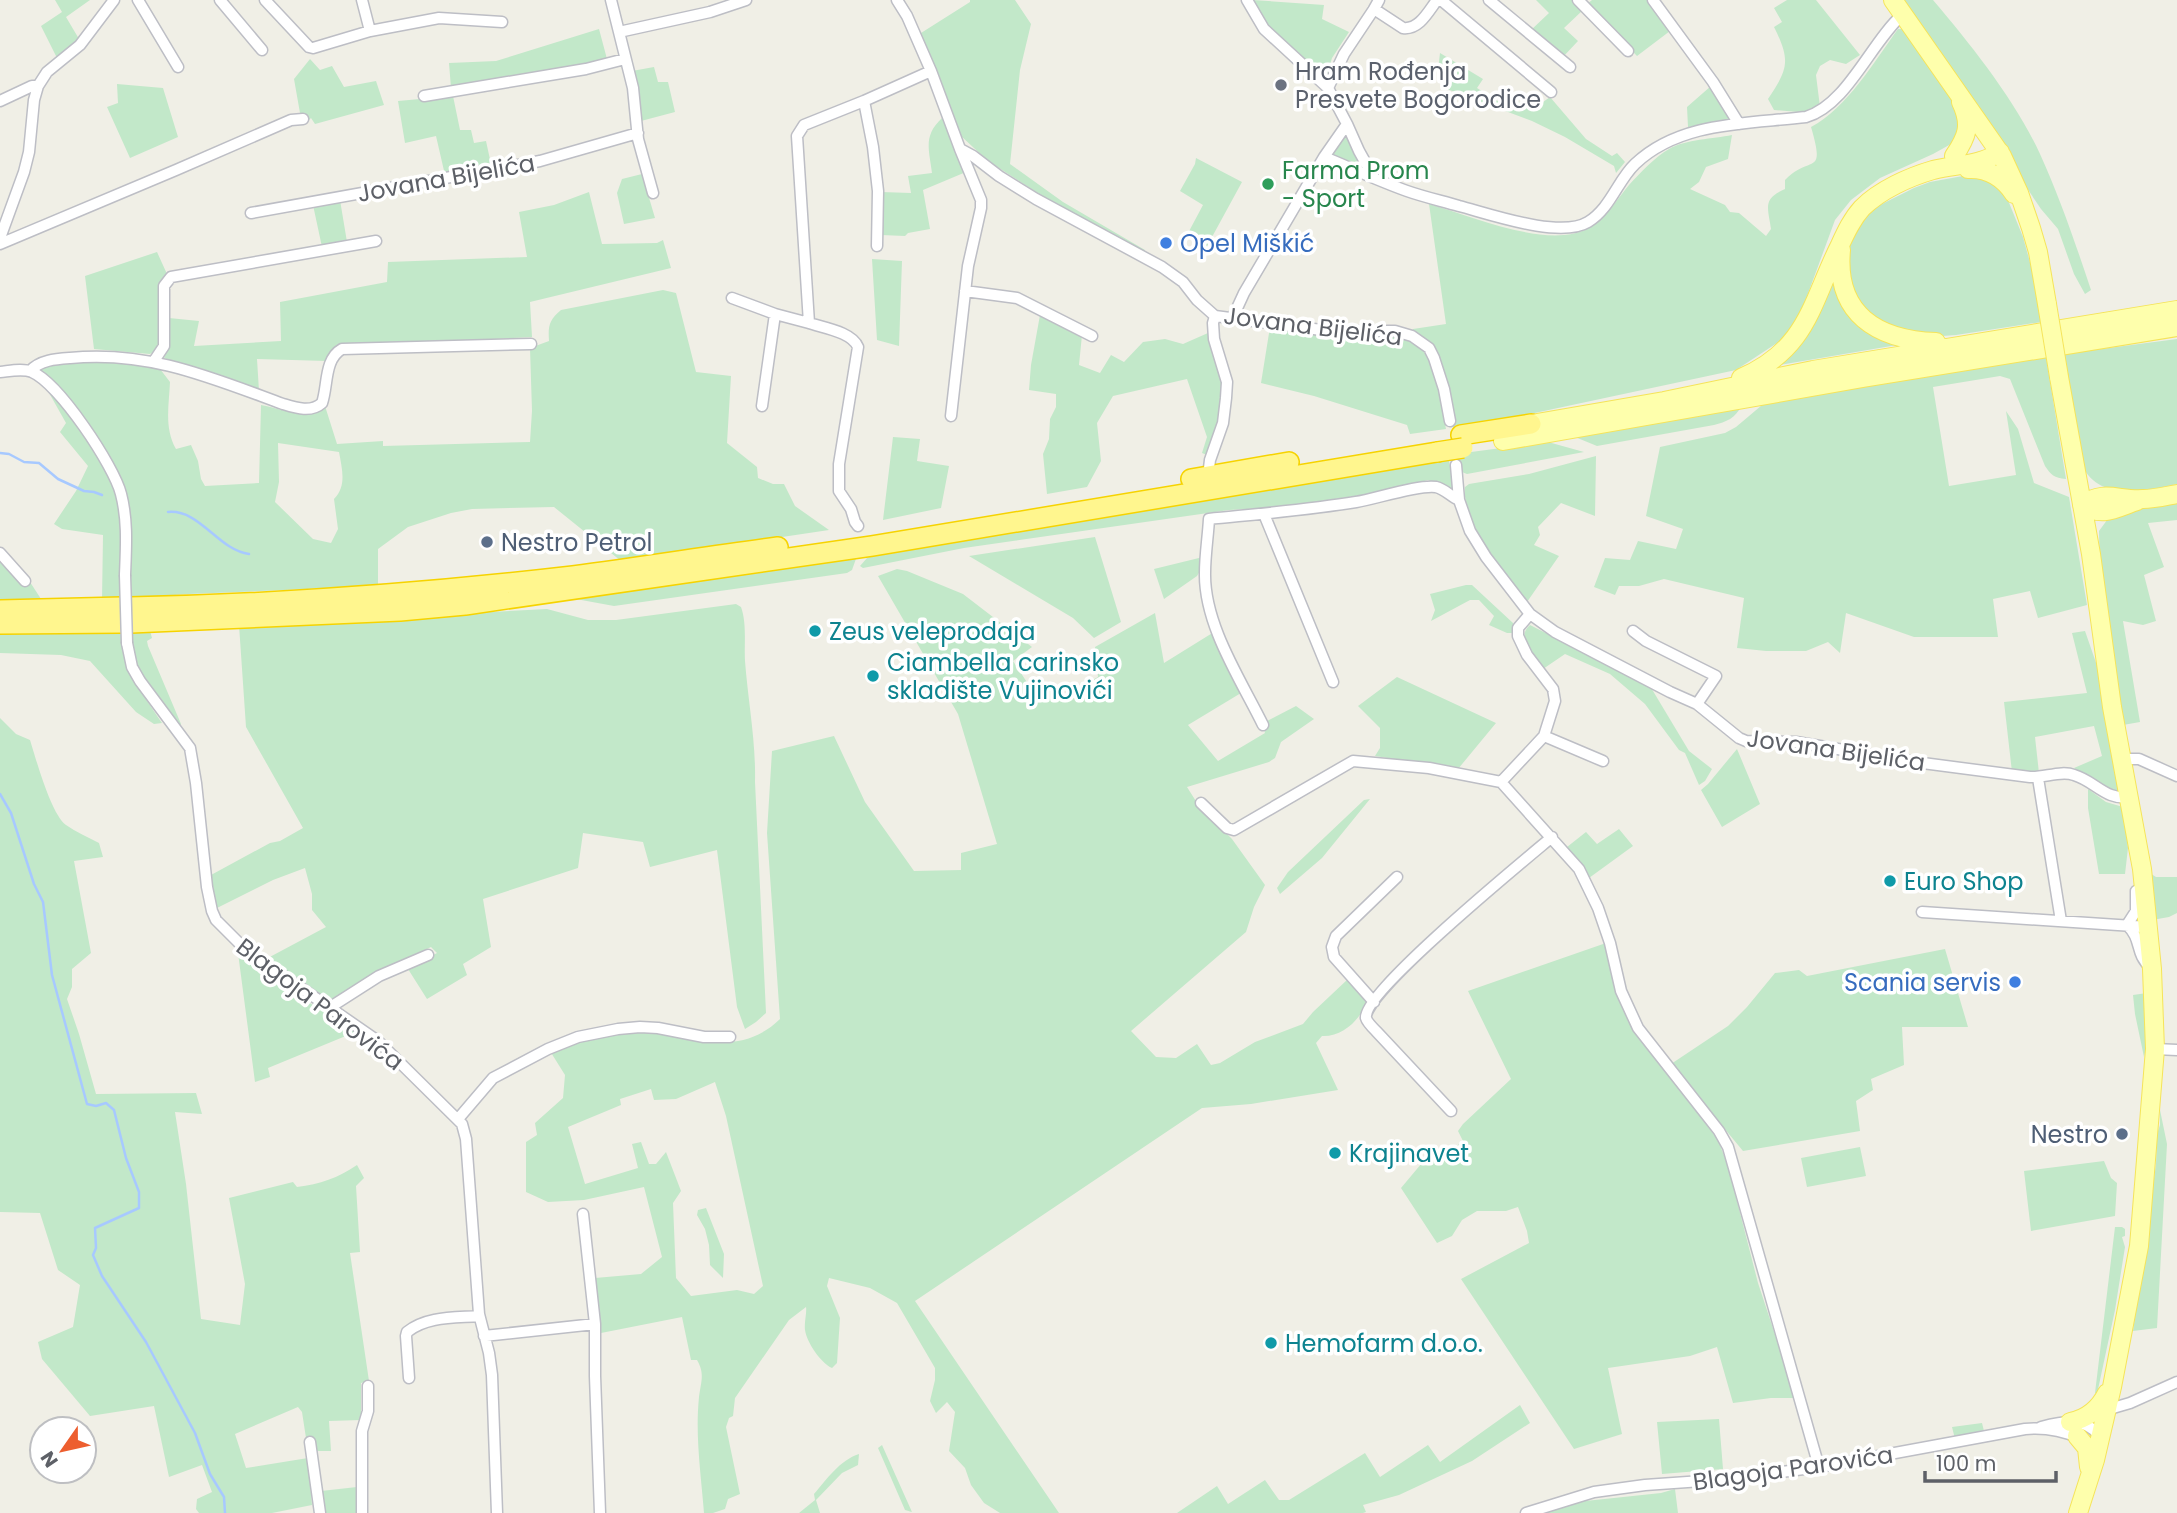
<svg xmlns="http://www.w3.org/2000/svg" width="2177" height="1513" viewBox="0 0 2177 1513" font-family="Poppins,sans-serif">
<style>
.green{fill:#c2e8c9;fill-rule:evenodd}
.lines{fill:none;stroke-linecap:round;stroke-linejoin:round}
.stream{stroke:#a7c9ff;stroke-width:2.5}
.street-casing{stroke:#bdbec5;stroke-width:13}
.primary-casing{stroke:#f5e45a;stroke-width:20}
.highway-casing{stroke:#f6d300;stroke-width:22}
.street{stroke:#fff;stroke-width:10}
.primary{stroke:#feffac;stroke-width:18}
.highway{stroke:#fff68e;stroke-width:19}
.street-bridge-casing{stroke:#bdbec5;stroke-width:13;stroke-linecap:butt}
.primary-bridge-casing{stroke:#f5e45a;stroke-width:20;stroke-linecap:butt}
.highway-bridge-casing{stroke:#f6d300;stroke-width:22;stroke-linecap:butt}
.street-bridge{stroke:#fff;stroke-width:10}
.primary-bridge{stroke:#feffac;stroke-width:18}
.highway-bridge{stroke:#fff68e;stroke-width:19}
.worship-dot{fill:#6b7280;stroke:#fff;stroke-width:2.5}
.leisure-dot{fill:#2e9e5b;stroke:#fff;stroke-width:2.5}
.shop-dot{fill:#3f7fe0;stroke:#fff;stroke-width:2.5}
.service-dot{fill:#5c6f8a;stroke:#fff;stroke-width:2.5}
.culture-dot{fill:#0f9aa8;stroke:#fff;stroke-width:2.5}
.labels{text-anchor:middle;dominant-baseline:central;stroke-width:7;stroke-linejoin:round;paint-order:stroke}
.worship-label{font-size:24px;fill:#5b616d;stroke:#fff;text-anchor:start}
.leisure-label{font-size:24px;fill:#27864d;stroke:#fff;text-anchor:start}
.street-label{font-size:24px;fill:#5d6067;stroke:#fff}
.shop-label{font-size:24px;fill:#366cbe;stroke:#fff;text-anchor:start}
.service-label{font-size:24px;fill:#4e5e75;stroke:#fff;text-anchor:start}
.culture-label{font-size:24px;fill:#0d838f;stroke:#fff;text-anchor:start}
</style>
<rect width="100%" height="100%" fill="#f0efe6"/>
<!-- green -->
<path class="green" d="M55,0h35l-24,17 13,22 -22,19 -16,-32 21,-14z
M970,0h45l16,24 -11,46 -10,94 53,38 82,48 -1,3 -94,-52 -62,-40 -27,-25 -40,-103 49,-31z
M1253,0l71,5 -2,14 27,13 -17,26 -7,23 -23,-25 -37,-33z
M1536,0h38l9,10 -19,18 14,13 -16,17 -32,-27 19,-18z
M1592,0h56l22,31 -33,25 -50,-52z
M1787,0h29l44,55 -14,9 -16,-4 -10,6 -4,9 4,32 -10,6 -36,-3 -6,-11c20,-30 23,-38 6,-72l8,-5 -8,-14z
M1900,0h33c39,46 82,100 107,154 20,44 36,91 51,136l-6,4 -11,-20 -16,-45 -17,-20z
M599,29l8,30 -29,7 -127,22 -2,-25 47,-2z
M1898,29h5l4,4 44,66 6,13 1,12 -3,14 -4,6 -18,10 -53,24 -29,22 -16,20 -33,90 -9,17 -10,12 -47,31 -276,59 -7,-1 -5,-35 -5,-15 -31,-46 1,-3 33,-5 -17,-120c38,11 96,35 135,31 36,-3 45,-26 65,-50 12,-13 25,-27 40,-36 17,-10 44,-10 63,-14l-4,24 -22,8 -7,15 -9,7 35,16 5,7 9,1 27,23 5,-7c-3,-22 -9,-30 14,-40v-9c25,-26 41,-2 26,-53 36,-19 63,-65 87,-98z
M1440,53l43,26 -6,9 25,16 6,-9 24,15 18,-13 36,42 26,17 5,-3 8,9 -9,11 -2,-7 -49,-29 -33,-16 -85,-32 -10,-10z
M310,59l10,11 12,-4 12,21 32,-6 8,24 -69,19 -4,-6 -2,2 -3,-5 -6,-2 -6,-34z
M654,67l4,15h10l7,30 -34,9 -9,-50z
M117,84l46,4 15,49 -48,21 -23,-51 11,-4z
M1711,86l19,33 -2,3 -40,5 -1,-20z
M453,96l7,34h11l3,13 12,-2 5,23 -46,11 -9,-39 -31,7 -7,-42z
M942,118l24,54 -43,18 7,39 -22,4 -3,3 -24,-1v-43l30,1 -3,-17 24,-3c-3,-24 -9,-37 10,-55z
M1347,136l12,25 -1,3 -23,-8 -2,-3 10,-15z
M1196,158l46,24 -36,66 -19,-13 16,-30 -23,-14 15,-27z
M1979,173l24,15 20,49 11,40 7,45 -85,13 -41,3 -21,-5 -37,-29 -11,-49 4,-22 14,-17 16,-11 34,-17 16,-6z
M642,174l13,44 -31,6 -7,-31 5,-14z
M589,192l13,52 55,-1 6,-3 8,28 -141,34 2,35 -145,8 -40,-1 -20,17 -70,-2 2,32 -95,-33 5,-11v-29l30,3 -5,25 87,-5 -1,-39 107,-20 1,-20 139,-5 -8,-45 35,-7z
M340,200l7,42 -25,5 -9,-42z
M157,252l10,22 -9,10c-1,20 13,59 -8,70l-56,-5 -9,-73z
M872,259l30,2 -3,85 -22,-6z
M1834,262l4,23 65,59 -135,23z
M663,290l13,3 20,79 35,4 -4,67 30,24 1,11 15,6h11l11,22 34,24 -208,31 -67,-54 -82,2 -21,4 -43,14 -30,22v37l-189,8 -59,4 -13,-125 -34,-55 -19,-26 -25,-24 9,-4 63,-3 46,4 13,17c-1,23 -6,46 6,67l15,-4 7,16 3,18 4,7 54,-3 2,-78c21,4 47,16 64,1l12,38 46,-3v5l147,-4 2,-31 -2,-63 19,-7c-1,-15 0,-21 12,-31zM278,443l61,9c3,17 8,34 -5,47l4,30 -7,14 -18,-4 -38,-37 4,-20z
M1040,315l42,20 -3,30 21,8 11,-18 13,7 19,-20 22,-3 18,5 25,-11c4,15 12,33 14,48 3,27 -4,50 -15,74l-5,-2 5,-16 -20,-58 -74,17 -16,27 4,38 -14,26 -40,7 -4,-40 6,-15 1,-20 6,-12v-13l-27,-4 2,-25z
M1270,327l35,6 84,3 23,5 11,9 12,23 11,56 -36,5 -3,-9 -93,-29 -53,-13z
M2177,339v145c-33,7 -78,18 -95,-19l-19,-111z
M2046,357l20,122c-12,-1 -15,-4 -21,-13l-35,-87 -10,-3 -67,11 16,99 67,-11 -10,-64 12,18 16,54 35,14 18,108 -49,13 -8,-27 -37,8 5,38h-84l-68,-24 -6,40 -12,-11 -22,9h-40l-29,-3 7,-50 -80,-19 -25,7h-20l-4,9 -21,-8 11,-29 25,2 8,-19 38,8 7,-20 -37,-13 14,-69 65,-14 11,-6 32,-27z
M48,391c33,32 70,84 76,130 3,23 -2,54 -2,77l-20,2 1,-65 -41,-6 -8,-5 22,-33 12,-25 -28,-34 6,-9z
M1741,406c-5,12 -15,16 -27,19l-117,21 -22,-9z
M893,437l27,2 -3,22 32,5 -8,42 -58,12z
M1548,442l36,10 -117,22c-10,-3 -9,-11 -11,-20z
M1448,455l6,34 -3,2 -23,-11 -39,11 -108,16 -52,3 -265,38 -101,20 -3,-2 7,-8 7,-3z
M1596,456l-1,60 -34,-13 -23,24 2,8 -6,10 25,11 -32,46c-21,-27 -66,-80 -62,-115l4,-3 60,-10z
M2177,498v22l-29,3 16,44 -20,8 12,46 -13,4 -20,-4 17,101 -17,3 -23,-143 -1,-51 11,-15z
M1095,537l26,85 -27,16 -21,-20 -104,-62z
M858,553l-6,17 -5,3 -233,33 -49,-9z
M1203,557l-3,14 -3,5 -33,23 -10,-30z
M0,561l24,25 6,-4 11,17 -41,1z
M897,569l10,2 56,23 69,53 -19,14 17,26 11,-8 17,20 40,-22 -3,-30 60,-34 9,50 50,-31 27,61 -53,32 30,36 47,-28 -1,-3 5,-4 -2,-5 29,-15 18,13 -33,23 -6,16 -6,4 -82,25 12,19 33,33 33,46 -11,22 -8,25 -115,99 25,26 20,1 21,-14 14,21 9,-2 35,-21 48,-18 10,-12 35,-33 19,22c-6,18 -24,36 -45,35l-6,7 22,47 -87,14 -49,4 -287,193 144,212h-59l-16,-10 -13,-18 -6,-17 -16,-17 6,-39 -8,-10 -11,11 -6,-12 5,-21v-12l-38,-65 -27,-15 -41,-10 -2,8 13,32 -3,45 -5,5c-11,-5 -25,-25 -27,-38 -1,-7 2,-17 1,-23l-17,13 -54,78 -2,18 -4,2 -3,9 14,67 -12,5 -3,10 -12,4h-9c-3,-39 -9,-77 -5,-116 2,-16 6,-23 -2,-37h-6l-9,-43 -81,16 -6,-55 46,-4 21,-17 -18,-70 -60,13 -36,2 -22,-10v-50l11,-7 -2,-12 28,-25 2,-23 -15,-24c28,-9 60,-22 90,-20 50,4 98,29 140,-12l-13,-186 5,-82 62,-15 31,66 49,69 47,-1v-17l36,-9 -39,-130 -80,-138zM715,1082l11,34 37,170 -9,8 -17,-4 -46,6 -15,-18 -3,-75 8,-12 -15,-39 -10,12h-7l-8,-22 -9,2 6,24 -53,16 -17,-57 53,-22 -1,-6 31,-10 3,11 22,-1z
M1466,585h6l41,38v10h-6l-18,-8 5,-9 -15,-16h-9l-39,21 4,-11 -5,-16z
M736,604l5,3c6,17 3,36 4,54 3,40 11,80 10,121l11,231 -10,9 -11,7 -8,-22 -20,-157 -67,17 -7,-25 -60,-9 -5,35 -95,31 8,48 -28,17 4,11 -40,24 -19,-30 29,-16 -6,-6 -53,24 -49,32 -63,-44 60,-32 -14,-17v-16l-7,-26 -32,12 -56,28 -6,-33 59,-32 10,-2 23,-13 -57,-101 -7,-102 308,-16 41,11h28z
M1530,625l120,61 39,65 23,18 -7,12 -6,4 -14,-32 -6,-3 -34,-46 -35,-30 -45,-20 -22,15c-11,-11 -28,-31 -13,-44z
M149,627l3,11 -5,3 1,5 33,78 -2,3 -42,-59 -4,-12 -2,-28z
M122,629c2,44 17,59 40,94l-8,1 -18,-12 -46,-51 -29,-6 -61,-2v-23z
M2085,631l18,52 19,108 -8,3 -40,-26 28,-12 -8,-30 -59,11 4,36 -27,-1 -8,-70 83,-9 -15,-60z
M1397,677l99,46 -38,46 -83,-13 5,-8v-20l-22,-22z
M0,718l16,16 14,6c6,19 21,74 36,85 10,7 22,12 33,18l4,14 -29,4 17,92 -19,16v18l-5,12 12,35 17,60 100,-1 6,21 -27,-2 11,72 15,135 39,6 5,-41 -16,-86 64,-16 4,5c23,-3 41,-9 60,-22l7,13 -8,8 4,66 -10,1 19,128 -8,2v37l-32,1 2,30h-16v-13h-9l-4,-26 -4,-5 -63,27 11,34 62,-10 4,47 -40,8h-73l-3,-4 1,-10 15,-7 -10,-27 -33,12 -15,-71 -64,10 -48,-57 -4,-17 35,-15 7,-42 -22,-15 -18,-57 -40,-1z
M1737,749l23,55 -38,23 -21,-37 7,-6z
M2088,789l18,13 17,5 5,41 -3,26h-26l-11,-66z
M1370,799l-48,59 -42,36 -3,-6 11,-16 76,-72z
M1619,829l14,17 -44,32 -22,-31 19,-15 11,12z
M2148,872l8,5h21v36l-8,4 -17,3z
M1606,943l37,98 75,99 10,26 30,117 38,115h-25l-38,5 -16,-56 -27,9 -82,12 14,66 -48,15 -113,-170 68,-36 -2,-12 -9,-24 -12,4h-29l-15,9 -10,16 -15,7 -36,-55 31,-37 21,-2 10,-8 -5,-10 5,-7 48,-45 -43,-88z
M1945,949l23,78h-66l2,38 -33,14 2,11 -17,11 4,30 -117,20 -72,-87 57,-38 19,-19 28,-34 24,-3 8,6z
M238,953l54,39 63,39 -2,2 -85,35 2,9 -15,5z
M2147,993v50l-3,14 -9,-43 -2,-19z
M2160,1110l7,34 -10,184 -24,3 23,-167 1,-30 3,-9z
M1860,1147l6,29 -59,11 -6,-29z
M2104,1161l7,17 6,5 -2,33 -84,15 -7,-60z
M706,1208l18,46 -1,24 -13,-13 -1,-20 -4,-16 -8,-14 1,-5z
M2115,1227h7l3,2v7l-3,1 3,10 -10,63 -18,84 -2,-1z
M1520,1405l10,18 -58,38 -73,34 -36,10 3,7 -3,1h-186l40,-27 11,18 37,-24 14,20h10l76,-47 15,24 48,-32 12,17z
M1719,1419l4,50 -61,5 -5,-52z
M1982,1423l2,8 -29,8 -3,-12z
M882,1445l30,67 -7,-2 -27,-62z
M859,1454l-1,11 -16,8 -26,27 4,13h-21l16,-13 -1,-6c13,-15 26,-34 45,-40z
M357,1487l-1,26h-30l-5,-22z
M1675,1489l3,24h-136l34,-11 85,-9z"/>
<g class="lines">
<!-- stream -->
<path class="stream" d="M0,453l9,1 15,8 15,1 19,16 26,12 10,1 8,3
M168,512c32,-3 50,38 81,42
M0,794l11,19 23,71 9,18 9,73 35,129 9,2 10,-3 8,7 12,48 13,34v16l-44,20 1,20 -3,7 9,21 44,66 49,91 15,41 14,23 1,16"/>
<defs>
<path id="street" d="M138,0l40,67
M220,0l42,50
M265,0l44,47 4,1 57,-17 -8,-31
M611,0l8,32 91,-20 36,-12
M897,0l10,16 24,55 29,78 13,7 26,20 37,23 126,68 21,15 14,18 18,16 114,15h66l17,5 17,12 5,10 10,31 6,32
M1379,0l-5,9 29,19c16,2 25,-16 34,-28
M1441,0l110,92
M1489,0l81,67
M1578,0l50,51
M1653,0l60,82 26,42
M370,31l69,-13 63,4
M619,32l14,56 5,51 15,54
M1328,88l16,-34 30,-45
M424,96l162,-27 39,-10
M0,101l32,-15h6
M864,101l9,46 5,44 -1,55
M1347,124l12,27 15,27
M1324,157c27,11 55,24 83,34 17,6 35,10 52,15 31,8 101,33 129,16 22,-13 30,-42 47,-58 45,-43 113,-40 171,-47 41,-12 65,-75 97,-103
M251,213l289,-52 98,-28
M0,238l24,-66 5,-20 5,-52 4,-14 9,-14 33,-27 34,-45
M0,244l176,-74 115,-50 12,-1
M965,291l52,7 75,38
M732,298l43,16 34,9
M1233,317l11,-24 80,-136 23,-33 -19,-36 -64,-59 -17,-29
M154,361l10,-15v-60l7,-9 205,-36
M30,371c10,-11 26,-12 40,-13 78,-8 142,20 213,46 13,4 28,9 39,-1 6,-17 2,-44 20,-54l189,-5
M0,372c10,-1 23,-4 32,0 27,11 82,94 89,122 7,27 5,54 4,81
M762,406l13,-92
M951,416l17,-150 13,-58v-8l-21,-51
M1456,465l3,35 11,31 16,26 44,57 25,18 115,60 27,12 42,34 7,3 50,1 119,20 115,15c14,1 31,-7 44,-2 21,6 32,26 56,22
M1208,476l2,-16 13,-37 3,-25 1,-16 -13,-43 -1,-16 2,-7
M1264,514l69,168
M858,526l-3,-4 -4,-13 -12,-18v-27l19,-117c-6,-15 -34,-19 -49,-24l-12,-187 7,-11 60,-24 67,-30
M0,553l25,28
M1530,614l-12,14v8l9,19 26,34 2,12 -11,35 -43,46 78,87 19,39 12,35 11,48 17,37 81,103 9,16 91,320
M1633,631l13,10 70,35 -19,28
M127,643l5,24 8,14 50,67 6,35 11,104 5,24 4,9 30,30 132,91 84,83 4,15 13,175 10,39 3,22 5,138
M1263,725c-22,-45 -59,-100 -58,-152 0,-18 3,-36 4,-54 49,-5 98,-9 147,-17 19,-3 64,-18 80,-15 9,2 15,10 23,13
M1544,736l59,25
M2122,759h17l38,17
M2038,778l23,143
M1201,803l26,25 7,2 119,-69 76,7 72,14
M2136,891v20l-9,14c16,15 7,28 24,43
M1922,912l226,15
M1374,1002l-40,-45 -2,-10 4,-11 61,-59
M329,1008l50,-32 49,-21
M2155,1049l22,1
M1451,1111l-75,-80c-3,-3 -9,-9 -10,-13 -4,-25 160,-159 186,-181
M458,1119l35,-41 55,-29 30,-12 40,-8 22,-2 18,1 46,9h26
M583,1214l12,110v52l5,137
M484,1336l111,-12
M409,1378l-3,-42 1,-4c20,-16 48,-14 72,-16
M2106,1410l24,-7 47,-21
M2041,1427c20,-5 44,-11 58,9v5
M310,1442l10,71
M362,1513v-82l6,-20v-25
M1526,1513l68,-21 51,-7 85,-6 89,-12 206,-38c20,-2 36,1 55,9"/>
<path id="primary" d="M1893,0l109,156 17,37 12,35 7,24 9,52
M1954,156c13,-19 18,-31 7,-54
M1968,169c19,-1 35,8 46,25
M1841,250c-6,64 36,90 95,92
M2059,377l32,177 21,153 30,162 10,100 3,80 -16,197 -27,141 -17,73 -17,53
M1741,378c67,-29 70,-75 99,-133 6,-13 12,-26 22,-37 18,-18 47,-31 71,-38 24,-6 46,-4 67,-18
M1531,424l133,-23 149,-31 364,-60
M1503,441l360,-63 314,-51
M2082,505c22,-16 37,-4 61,-6 11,0 23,-3 34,-5
M2082,505c21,13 34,3 55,-4
M2070,1422c17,-3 29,-13 37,-29
M2077,1436l10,12 2,19"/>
<path id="highway" d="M1461,435l70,-11
M1191,479l98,-17
M130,607c148,-3 296,-14 443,-31 69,-9 137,-20 205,-29
M0,610l122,-3
M131,623l269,-12 65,-6 407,-59 565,-94
M0,624l122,-1"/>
</defs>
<!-- street casing -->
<use href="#street" class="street-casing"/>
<!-- primary casing -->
<use href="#primary" class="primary-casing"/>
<!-- highway casing -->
<use href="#highway" class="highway-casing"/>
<!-- street -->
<use href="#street" class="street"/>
<!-- primary -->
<use href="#primary" class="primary"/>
<!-- highway -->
<use href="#highway" class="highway"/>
<defs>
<path id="street-bridge" d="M125,575l2,68"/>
<path id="primary-bridge" d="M2047,304l12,73"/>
<path id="highway-bridge" d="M1437,452l26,-4"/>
</defs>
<!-- street-bridge casing -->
<use href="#street-bridge" class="street-bridge-casing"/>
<!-- primary-bridge casing -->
<use href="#primary-bridge" class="primary-bridge-casing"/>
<!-- highway-bridge casing -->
<use href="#highway-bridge" class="highway-bridge-casing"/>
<!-- street-bridge -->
<use href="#street-bridge" class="street-bridge"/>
<!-- primary-bridge -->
<use href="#primary-bridge" class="primary-bridge"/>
<!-- highway-bridge -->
<use href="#highway-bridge" class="highway-bridge"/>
</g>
<!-- markers -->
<circle class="worship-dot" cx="1281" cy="85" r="7"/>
<circle class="leisure-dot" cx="1268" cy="184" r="7"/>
<g class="shop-dot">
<circle cx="1166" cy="243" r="7"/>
<circle cx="2015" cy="982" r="7"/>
</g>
<g class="service-dot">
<circle cx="487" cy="542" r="7"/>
<circle cx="2122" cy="1134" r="7"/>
</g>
<g class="culture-dot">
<circle cx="815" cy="631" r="7"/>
<circle cx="873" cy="676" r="7"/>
<circle cx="1890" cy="881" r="7"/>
<circle cx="1335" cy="1153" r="7"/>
<circle cx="1271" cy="1343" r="7"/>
</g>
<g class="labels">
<!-- worship labels -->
<g class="worship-label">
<text x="1295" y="71">Hram Rođenja<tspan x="1295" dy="28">Presvete Bogorodice</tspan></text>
</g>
<!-- leisure labels -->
<g class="leisure-label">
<text x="1282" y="170">Farma Prom<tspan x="1282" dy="28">- Sport</tspan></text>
</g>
<!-- street labels -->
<g class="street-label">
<text transform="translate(446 178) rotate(-10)">Jovana Bijelića</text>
<text transform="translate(1313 326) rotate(7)">Jovana Bijelića</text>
<text transform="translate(1836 750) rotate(8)">Jovana Bijelića</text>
<text transform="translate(320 1004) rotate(37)">Blagoja Parovića</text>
<text transform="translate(1793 1468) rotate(-8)">Blagoja Parovića</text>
</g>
<!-- shop labels -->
<g class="shop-label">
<text x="1180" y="243">Opel Miškić</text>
<text x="2001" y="982" text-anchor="end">Scania servis</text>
</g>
<!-- service labels -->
<g class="service-label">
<text x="501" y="542">Nestro Petrol</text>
<text x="2108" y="1134" text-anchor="end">Nestro</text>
</g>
<!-- culture labels -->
<g class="culture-label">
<text x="829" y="631">Zeus veleprodaja</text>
<text x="887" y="662">Ciambella carinsko<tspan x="887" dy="28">skladište Vujinovići</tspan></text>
<text x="1904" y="881">Euro Shop</text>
<text x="1349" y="1153">Krajinavet</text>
<text x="1285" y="1343">Hemofarm d.o.o.</text>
</g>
</g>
<!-- north arrow -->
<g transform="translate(63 1450) rotate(236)"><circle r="33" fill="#ffffff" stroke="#bebfc2" stroke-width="2"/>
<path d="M0-5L12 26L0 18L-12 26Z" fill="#ed5e2f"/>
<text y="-10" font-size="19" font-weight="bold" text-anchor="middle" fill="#5d6067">N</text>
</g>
<!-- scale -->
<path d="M1925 1471v10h131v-10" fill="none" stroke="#5d6067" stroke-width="3.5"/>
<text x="1936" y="1471" font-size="21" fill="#5d6067" stroke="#ffffff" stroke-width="5" paint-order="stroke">100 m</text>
</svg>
